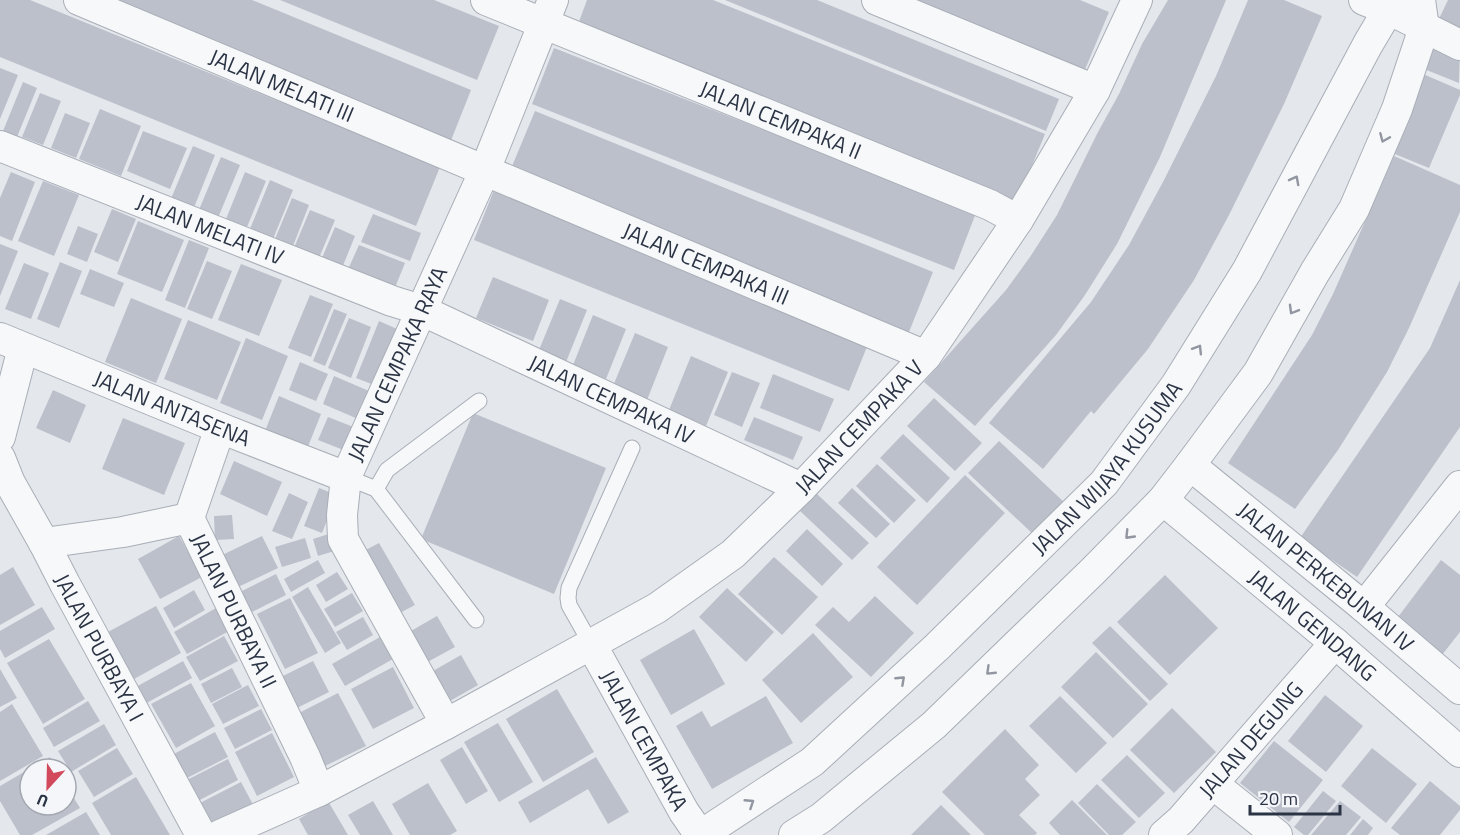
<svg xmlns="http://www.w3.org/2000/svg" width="1460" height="835" viewBox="0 0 1460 835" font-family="'Titillium Web',sans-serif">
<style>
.building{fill:#bbc0ca}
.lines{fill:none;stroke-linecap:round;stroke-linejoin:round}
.service-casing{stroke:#a9aeb7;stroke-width:17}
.minor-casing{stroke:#a9aeb7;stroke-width:32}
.service{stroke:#f7f8fa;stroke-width:15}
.minor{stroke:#f7f8fa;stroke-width:30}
.oneway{stroke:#9196a0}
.labels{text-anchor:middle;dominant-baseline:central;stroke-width:4.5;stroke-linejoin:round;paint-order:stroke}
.street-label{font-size:22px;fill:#2b3445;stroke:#f4f6f9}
</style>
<rect width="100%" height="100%" fill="#e4e7ec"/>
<!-- building -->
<path class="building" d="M0,0h30l410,167 -24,59 -416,-169z
M86,0h166l219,90 -23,58z
M280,0h154l65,26 -22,54z
M587,0h126l332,134 -29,70 -439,-177z
M725,0h92l242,99 -13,32z
M910,0h170l29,12 -25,60z
M1168,0h58l-66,157 -43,87 -32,51 -29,40 -81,91 -51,-44 82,-92 24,-33 27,-42 41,-83 21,-38 23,-50z
M1248,0h36l38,16 -38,88 -55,111 -35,65 -46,69 -54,65 -3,-3 -48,58 -54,-46 102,-121 38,-57 35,-65 52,-104z
M1448,0h12v35l-23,-12z
M1426,34l34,13 -1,36 -45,-18z
M554,48l422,165 -22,57 -422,-166z
M0,68l18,7 -18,44z
M1423,74l37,16v5l-31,73 -39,-16z
M23,82l14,6 -20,49 -14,-6z
M40,93l21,8 -18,44 -21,-8z
M100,109l41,17 -20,50 -42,-17z
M535,111l398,161 -24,60 -399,-161z
M65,113l25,10 -14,35 -25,-10z
M143,131l44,17 -17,41 -43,-18z
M193,146l22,9 -24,60 -23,-9z
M1394,156l66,29v27l-51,116 -22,44 -49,78 -43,59 -67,-46 84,-128 21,-41z
M221,157l19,8 -25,60 -19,-8z
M11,172l24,10 -23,59 -12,-5v-38z
M245,172l21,9 -19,46 -21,-8z
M270,180l23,10 -20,49 -23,-10z
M43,181l36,14 -25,61 -36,-15z
M496,185l375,152 -22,54 -375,-151z
M292,198l17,7 -16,41 -18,-7z
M112,209l24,10 -18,43 -24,-10z
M310,210l25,10 -19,45 -25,-10z
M373,214l48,19 -11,28 -49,-19z
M138,221l46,19 -22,52 -45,-18z
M78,226l20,8 -11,28 -20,-8z
M335,227l20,9 -15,37 -21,-8z
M189,240l20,8 -24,60 -20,-8z
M0,244l18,7 -18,45z
M359,245l46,18 -13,32 -47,-19z
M207,261l25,10 -20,48 -25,-10z
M60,262l22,9 -23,57 -22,-9z
M24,263l25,10 -18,46 -26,-10z
M241,264l41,16 -23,56 -41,-16z
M90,269l34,14 -10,24 -34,-13z
M493,277l56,23 -16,41 -57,-23z
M1460,280v147l-103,150 -57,-39 130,-190z
M310,295l23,9 -22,53 -23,-9z
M131,298l51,21 -26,64 -51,-21z
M560,299l27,11 -21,52 -27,-12z
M334,309l13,5 -22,52 -12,-5z
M593,315l33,14 -20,50 -33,-14z
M349,318l22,9 -20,51 -23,-10z
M188,320l53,22 -24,58 -53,-21z
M379,321l18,8 -23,56 -18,-7z
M635,333l33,14 -21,53 -34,-14z
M246,338l42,18 -26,64 -42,-17z
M691,356l37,16 -22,54 -37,-16z
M300,362l28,12 -12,27 -27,-11z
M732,372l28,11 -18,44 -28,-12z
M773,374l61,25 -14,33 -60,-24z
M334,376l35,15 -11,28 -35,-15z
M53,390l33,15 -16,38 -34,-15z
M279,396l42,18 -14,35 -42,-18z
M934,398l48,45 -27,28 -48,-45z
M473,413l133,55 -52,126 -133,-55z
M328,417l28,11 -10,23 -28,-11z
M754,417l49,20 -10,23 -49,-20z
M123,418l62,25 -21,52 -62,-26z
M903,434l47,44 -23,25 -47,-45z
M999,441l66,62 -31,32 -66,-62z
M234,461l48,21 -15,34 -47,-22z
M877,464l39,36 -22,23 -38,-37z
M965,475l40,38 -88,92 -40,-38z
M319,488l18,7 -15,38 -18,-7z
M852,488l38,36 -14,14 -38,-35z
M289,493l19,9 -16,37 -20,-8z
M816,493l53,50 -17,17 -53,-50z
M232,515l2,24 -19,1 -1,-24z
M807,529l36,35 -21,22 -36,-35z
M335,532l6,17 -23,7 -5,-17z
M179,536l23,41 -42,22 -22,-40z
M262,536l16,32 -42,20 -16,-32z
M305,538l6,20 -29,9 -7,-20z
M379,543l36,62 -19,10 -36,-62z
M774,557l44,40 -36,38 -44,-41z
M318,560l7,13 -34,19 -7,-13z
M1441,560l19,15v57l-22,28 -46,-35z
M13,567l22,38 -35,20v-50z
M337,572l11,17 -22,13 -10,-17z
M276,574l10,21 -42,21 -10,-21z
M1165,575l53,53 -48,47 -53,-53z
M308,587l33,56 -16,10 -33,-56z
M727,588l47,44 -28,30 -47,-45z
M194,590l11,20 -31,18 -11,-20z
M352,593l11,18 -28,16 -11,-18z
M875,596l39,37 -43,44 -56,-52 18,-18 16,15z
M290,598l28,55 -33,16 -28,-55z
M156,606l25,47 -47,26 -26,-47z
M42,607l13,22 -50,29 -5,-9v-18z
M216,608l13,23 -42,23 -13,-22z
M437,616l18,31 -33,18 -18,-30z
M363,617l10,18 -26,15 -11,-18z
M1110,626l58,58 -18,17 -58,-58z
M694,629l31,55 -54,31 -31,-55z
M813,633l40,44 -52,46 -39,-43z
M224,636l14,25 -38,20 -14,-24z
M380,637l13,22 -48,27 -13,-22z
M49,639l36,60 -42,25 -36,-61z
M1096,652l52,52 -35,34 -52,-51z
M461,655l17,30 -35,20 -17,-30z
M183,661l9,17 -49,27 -9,-17z
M313,661l16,31 -36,18 -16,-31z
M393,667l21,41 -41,21 -22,-40z
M232,668l10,19 -31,16 -10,-19z
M0,669l17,29 -17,9z
M191,683l24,43 -39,22 -25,-44z
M248,685l11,21 -36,18 -11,-20z
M557,689l37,63 -51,30 -37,-63z
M338,693l28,53 -41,20 -28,-52z
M1325,695l38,31 -37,46 -38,-31z
M766,696l27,47 -81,46 -36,-63 26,-15 9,16z
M1060,696l47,47 -31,30 -47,-47z
M88,701l12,20 -46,26 -11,-19z
M12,704l31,52 -43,25v-69z
M1172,708l44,44 -42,41 -44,-43z
M261,709l11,21 -37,19 -11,-21z
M498,723l35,59 -34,20 -35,-60z
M104,724l12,21 -45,27 -13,-21z
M1005,729l34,36 -14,14 15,16 -21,20 18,18 -2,2h-50l-43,-43z
M215,732l13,25 -43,22 -13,-24z
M272,733l22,44 -37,19 -22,-44z
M1274,741l49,39 -34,42 -49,-39z
M462,747l26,44 -22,13 -26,-44z
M117,748l16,26 -39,23 -16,-26z
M1372,748l45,36 -31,39 -45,-37z
M1127,755l38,38 -26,25 -38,-38z
M50,757l7,12h-27v36h36v-20l14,23 -48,27h-12l-20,-34v-15z
M596,757l33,55 -21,12 -20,-35 -58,34 -12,-21z
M228,759l10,21 -42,22 -11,-21z
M136,777l34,58h-59l-19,-32z
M1430,781l30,25v4l-20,25h-40l-9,-7z
M241,782l16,30 -46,23 -15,-30z
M428,783l29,48 -7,4h-40l-18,-31z
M1097,784l39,38 -14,13h-13l-31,-32z
M1323,791l13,10 -28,34h-4l-10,-8z
M1072,800l35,35h-47l-11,-12z
M328,801l20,34h-40l-9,-16z
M373,801l20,34h-33l-12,-20z
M1340,801l21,16 -15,18h-35z
M941,805l30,30h-60z
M86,812l14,23h-54z
M1363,819l10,9 -5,7h-18z"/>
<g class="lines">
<defs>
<path id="service" d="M346,477l30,12 100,131
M376,489l11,-19 92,-69
M591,644l-22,-39 -1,-7 1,-10 63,-140"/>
<g id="minor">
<path id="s1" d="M79,0l847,356"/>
<path id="s2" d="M486,0l504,205 28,15"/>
<path d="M877,0l218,90"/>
<path d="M1364,0l26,10 70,35"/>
<path id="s3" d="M0,146l392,155 29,9 380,178"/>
<path id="s4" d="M0,338l220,90 126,49"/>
<path id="s5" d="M220,428l-31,90 116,239 14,34"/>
<path d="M0,437l23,-89"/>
<path id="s6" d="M0,458l10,25 34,60 21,41 136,251"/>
<path id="s7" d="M1190,465l174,142 96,82"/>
<path id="s8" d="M1163,500l172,143 125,109"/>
<path d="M44,543l79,-11 66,-14"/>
<path d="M1364,607l96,-121"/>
<path id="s9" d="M591,644l93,168 16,23"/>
<path id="s10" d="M446,724l-103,-185 -1,-24 4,-38 139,-307 68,-170"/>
<path d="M1213,784l64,51"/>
<path id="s11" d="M220,835l99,-44 127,-67 211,-116 76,-54 68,-66 125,-132 92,-136 77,-130 42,-90"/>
<path id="s12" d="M701,835l111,-73 125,-115 167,-164 72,-98 71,-114 121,-227 26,-44"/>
<path d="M794,835l27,-17 113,-93 159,-154 70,-71 27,-35 68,-92 57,-101 39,-63 43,-100 27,-81 -4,-28"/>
<path id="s13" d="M1164,835l17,-15 154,-177"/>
</g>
</defs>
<!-- service casing -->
<use href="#service" class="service-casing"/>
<!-- minor casing -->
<use href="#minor" class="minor-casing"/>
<!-- service -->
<use href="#service" class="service"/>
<!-- minor -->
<use href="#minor" class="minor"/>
</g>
<!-- one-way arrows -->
<defs><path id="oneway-chevron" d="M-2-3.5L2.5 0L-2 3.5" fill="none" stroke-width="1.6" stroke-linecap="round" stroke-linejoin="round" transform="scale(1.5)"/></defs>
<g class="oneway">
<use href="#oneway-chevron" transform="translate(1384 138) rotate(113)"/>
<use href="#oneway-chevron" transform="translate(1295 180) rotate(-62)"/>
<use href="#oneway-chevron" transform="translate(1293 310) rotate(120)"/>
<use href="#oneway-chevron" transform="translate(1198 349) rotate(-58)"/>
<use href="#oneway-chevron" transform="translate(1129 535) rotate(134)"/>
<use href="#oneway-chevron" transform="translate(990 671) rotate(136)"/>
<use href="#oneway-chevron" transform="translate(901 680) rotate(-43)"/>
<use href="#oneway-chevron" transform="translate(750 803) rotate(-33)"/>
</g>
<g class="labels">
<!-- street labels -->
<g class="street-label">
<text stroke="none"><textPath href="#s1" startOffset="220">JALAN MELATI III</textPath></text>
<text stroke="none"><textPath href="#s2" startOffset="318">JALAN CEMPAKA II</textPath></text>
<text stroke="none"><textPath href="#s3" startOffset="226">JALAN MELATI IV</textPath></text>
<text stroke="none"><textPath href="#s1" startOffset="680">JALAN CEMPAKA III</textPath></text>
<text stroke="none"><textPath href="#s10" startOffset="398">JALAN CEMPAKA RAYA</textPath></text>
<text stroke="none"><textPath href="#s3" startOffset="662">JALAN CEMPAKA IV</textPath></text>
<text stroke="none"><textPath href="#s4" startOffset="186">JALAN ANTASENA</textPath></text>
<text stroke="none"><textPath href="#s11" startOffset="765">JALAN CEMPAKA V</textPath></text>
<text stroke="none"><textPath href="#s12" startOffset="550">JALAN WIJAYA KUSUMA</textPath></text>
<text stroke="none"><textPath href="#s7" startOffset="176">JALAN PERKEBUNAN IV</textPath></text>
<text stroke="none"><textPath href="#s5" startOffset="198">JALAN PURBAYA II</textPath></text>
<text stroke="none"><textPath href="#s8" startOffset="195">JALAN GENDANG</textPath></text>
<text stroke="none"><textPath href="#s6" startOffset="214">JALAN PURBAYA I</textPath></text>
<text stroke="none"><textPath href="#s9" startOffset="110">JALAN CEMPAKA</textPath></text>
<text stroke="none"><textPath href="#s13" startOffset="129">JALAN DEGUNG</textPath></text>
</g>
</g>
<!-- north arrow -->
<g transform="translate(48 787) rotate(202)"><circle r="28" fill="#f4f6f9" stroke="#a4a8b1" stroke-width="1.5"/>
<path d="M0-4.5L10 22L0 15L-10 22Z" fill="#d1495b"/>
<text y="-9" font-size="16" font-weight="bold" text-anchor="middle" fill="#2b3445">U</text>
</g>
<!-- scale -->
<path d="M1250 805v9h90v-9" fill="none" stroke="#2b3445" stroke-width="3"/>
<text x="1259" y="805" font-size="18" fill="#2b3445" stroke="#f4f6f9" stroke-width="4.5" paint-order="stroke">20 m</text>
</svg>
